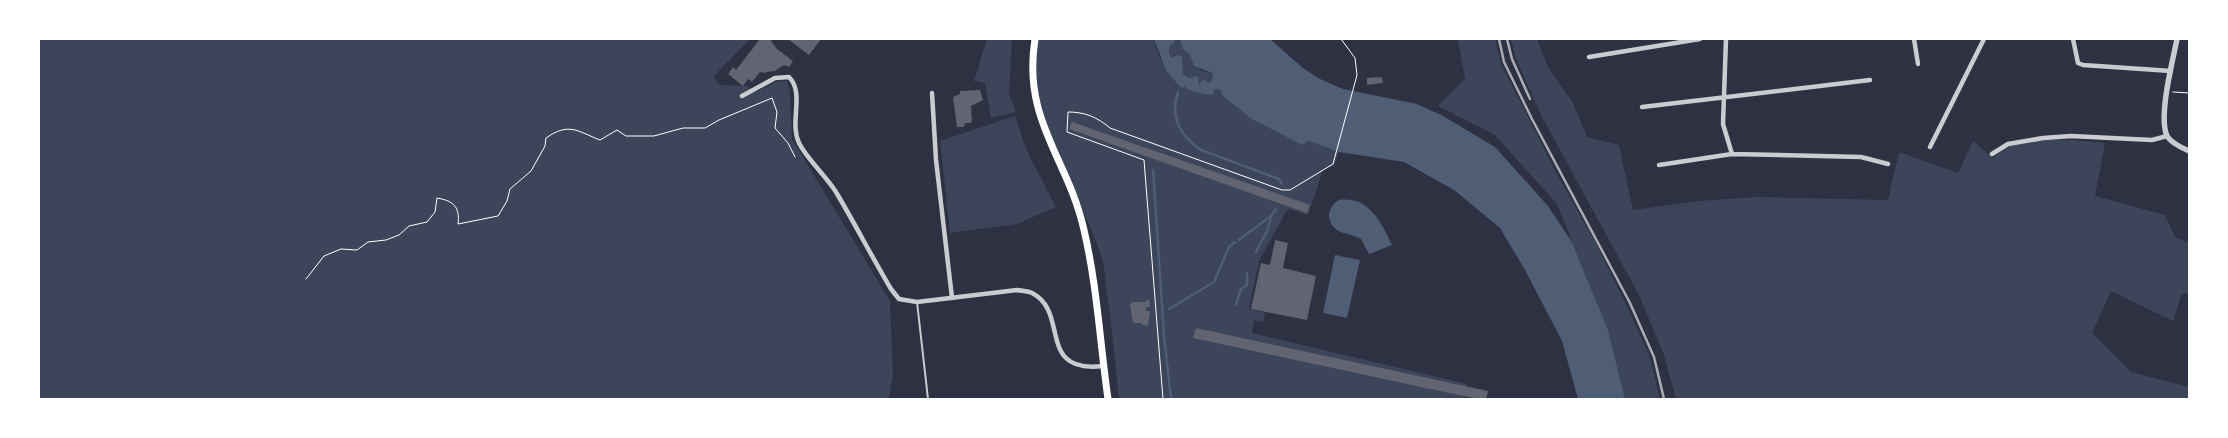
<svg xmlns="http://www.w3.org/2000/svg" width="2228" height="438" viewBox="0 0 2228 438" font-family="Karla,sans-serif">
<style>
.green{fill:#3c4559}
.water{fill:#4f5d75}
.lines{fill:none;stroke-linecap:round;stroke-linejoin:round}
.stream{stroke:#4f5d75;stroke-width:2.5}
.building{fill:#626471}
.path{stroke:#fff;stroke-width:1}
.service{stroke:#caccd0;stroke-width:2}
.minor{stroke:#caccd0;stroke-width:4.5}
.tertiary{stroke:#caccd0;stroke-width:5.5}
.primary{stroke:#fff;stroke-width:7}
.rail{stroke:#abadb3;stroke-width:2.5}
</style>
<rect width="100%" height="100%" fill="#2d3142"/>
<!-- green -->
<path class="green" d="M39,39h711l-37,38 7,8 28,1 7,6 23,-11h9l3,9 2,49 98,162 3,74 -4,24h-850z
M987,39h25l-3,55 7,18 -25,6 -6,-35 -11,-2z
M1038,39h116l5,17 25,30 29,8v-5l9,1v5l28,23 52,27 7,-4 30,11 -5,14 -11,4 -15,45 -19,-6 -2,1 -28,51 -10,48 16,4 -2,9 -9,-2 -2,13 215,51 -3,15h-345c-4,-35 -7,-71 -12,-106 -2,-12 -2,-26 -6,-38 -24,-71 -76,-138 -63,-216z
M1176,39h4l2,9 8,7 4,11 9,5 9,2 1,4 -3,6 -10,1 -17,-10v-6l-8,-13 -4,2 -2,-3v-8l7,-5z
M1458,39h37l6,25 57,112 36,64 32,64 24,53 10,42h-35l-17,-69 -51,-126 -62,-69 -57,-29 27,-27z
M1511,39h26l11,28 25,36 14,34 32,8 14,65 65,-9 60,-4 130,3 11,-48 59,21 15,-32 20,17c5,-3 10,-9 16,-12 21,-11 72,-5 96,-3l-10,53 70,19 10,22 14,6v49l-8,3 -8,26 -62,-30 -19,42 39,39 58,15v12h-513l-12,-44 -25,-60 -98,-180 -25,-56z
M1015,116l12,35 29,56 -39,17 -67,9 -10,-92z"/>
<!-- water -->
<path class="water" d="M1154,39h22l-2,4 -5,3v8l3,3 7,-2 3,2 1,17 6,4 8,-2 2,4 -1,3 2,1 3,-5 7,4 3,-6 -1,-4 -18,-7 -4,-11 -8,-7 -2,-9h90l33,29 17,11 23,10 74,15 26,12 52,31 53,59 24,36 36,88 17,69h-47l-16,-58 -37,-71 -25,-42 -46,-38 -50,-28 -65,-10 -30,-11 -7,4 -52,-27 -28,-23 -1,-5 -7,-1 -1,6c-9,-1 -24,-3 -29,-9l-1,2 -3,-1 -14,-17z
M1339,200c30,-4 42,22 53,45l-23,9 -8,-15c-6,-4 -13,-4 -20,-7 -15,-6 -16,-24 -2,-32z
M1335,255l25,5 -13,58 -24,-5z"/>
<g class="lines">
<!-- stream -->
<path class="stream" d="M1178,92c-8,25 2,44 23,58l78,29 3,5
M1153,170l11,166 7,63
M1239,240l32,-24 5,-7
M1256,252l11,-21 4,-13
M1236,305l5,-16 6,-4v-12
M1169,309l45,-27 15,-35 6,-5"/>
</g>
<!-- building -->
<path class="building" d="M760,39h13l-2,2 6,8 16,12 -4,6 -5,-2 -9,6 -9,1v1l-6,-1 -8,10 -4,-3 -5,7 -15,-12 5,-7 3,3z
M788,39h33l-12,16z
M1382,77l1,6 -16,2v-7z
M980,90l3,10 -12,6 1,15 -2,2h-5l-1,4h-7l-4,-30 7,-3v-3z
M1072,122l238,83 -3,8 -238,-84z
M1275,240l13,3 -5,25 33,8 -9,44 -56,-11 10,-46 9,2z
M1146,300h3l1,7h-4v4h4l-2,15 -6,-1v-2h-9l-3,-18 2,-3h14z
M1196,328l292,63 -2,8h-9l-284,-61z"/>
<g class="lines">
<!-- path -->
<path class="path" d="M2173,92l16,1
M306,279l18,-23 17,-7 16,1 11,-8 18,-2 13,-5 10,-9 18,-4 8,-10 2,-14c17,3 23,9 21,26l40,-8 9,-15 3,-12 21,-18 14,-25 1,-8c23,-16 31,-7 54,2l17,-10 9,6h28l29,-8h22l14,-8 53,-22 5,14 -2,16 13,15 7,14
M1163,399l-19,-239 -77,-28 1,-20c17,0 29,5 42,16l172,62h8l43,-26 24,-89 -2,-17 -14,-19"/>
<!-- service -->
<path class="service" d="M917,302l11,97"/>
<!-- minor -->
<path class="minor" d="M1726,39l-3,85 9,30 129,3 27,7
M1914,39l4,25
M2073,39l5,24 5,2 88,6
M1589,57l111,-18
M932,93l4,67 16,138
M742,96l33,-18 14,-1c16,16 0,45 10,66 8,16 26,32 37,49 19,32 36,65 55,97l8,10 18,3 100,-12c4,1 11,1 15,3 38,19 4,81 71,73
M1642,107l228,-27
M1930,147l54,-108
M1992,154l16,-10 35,-6 28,-2 81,4 15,-4
M1659,165l73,-11"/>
<!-- tertiary -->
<path class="tertiary" d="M2177,39c-4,21 -19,77 -10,97 4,7 15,12 22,15"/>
<!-- primary -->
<path class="primary" d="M1035,39c-13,82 33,119 49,191 13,55 16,113 24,169"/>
<!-- rail -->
<path class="rail" d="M1499,39l5,23 28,57 98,184 24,54 10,42
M1507,39l5,20 18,40"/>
</g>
<!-- border -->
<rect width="2228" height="438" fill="none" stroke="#ffffff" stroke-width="80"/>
</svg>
